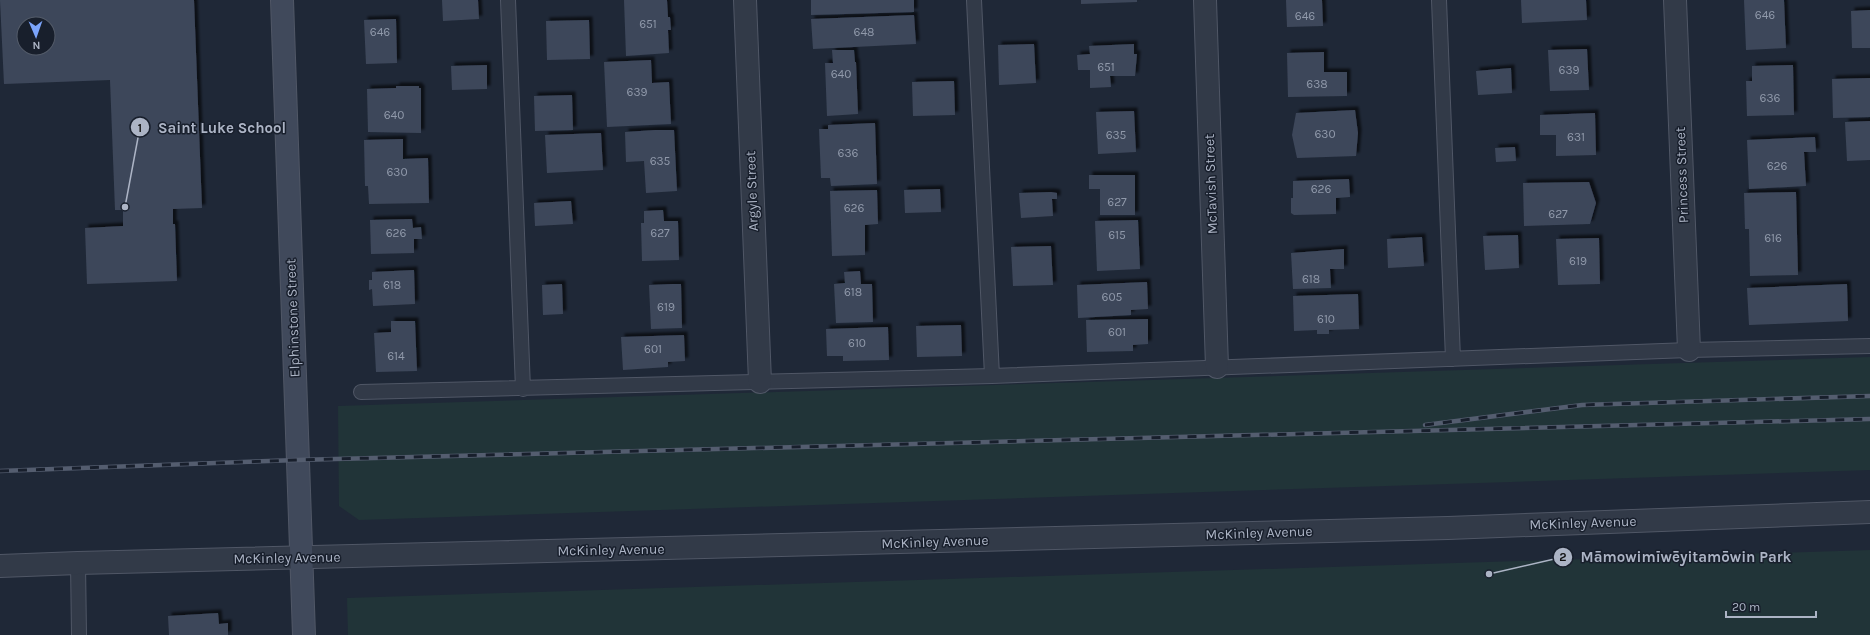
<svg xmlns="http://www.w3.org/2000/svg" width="1870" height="635" viewBox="0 0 1870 635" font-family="Karla,sans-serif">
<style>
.green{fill:#213438}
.building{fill:#3d475a;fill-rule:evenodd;filter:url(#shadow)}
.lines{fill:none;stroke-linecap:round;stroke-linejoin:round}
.lane-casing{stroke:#505766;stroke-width:16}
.street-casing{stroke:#505766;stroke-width:24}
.secondary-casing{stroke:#505766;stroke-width:24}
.lane{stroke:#323a48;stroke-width:14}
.street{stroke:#323a48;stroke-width:22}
.secondary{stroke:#40495b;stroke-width:22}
.rail-casing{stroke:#545d6f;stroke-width:4.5}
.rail{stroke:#181f2c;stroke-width:3;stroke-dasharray:9;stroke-linecap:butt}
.labels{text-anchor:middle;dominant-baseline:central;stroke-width:3;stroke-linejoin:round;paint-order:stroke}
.number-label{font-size:12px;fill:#9099aa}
.street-label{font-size:14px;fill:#acb4c5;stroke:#181f2c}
.leader{fill:none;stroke:#acb4c5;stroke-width:1.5}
.callout-dot{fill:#acb4c5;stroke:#181f2c;stroke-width:1.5}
.mark-label{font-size:12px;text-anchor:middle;font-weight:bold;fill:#111}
.callout-label{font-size:15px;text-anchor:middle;font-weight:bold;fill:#acb4c5;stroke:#181f2c;stroke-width:3;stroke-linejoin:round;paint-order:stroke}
</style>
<defs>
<filter id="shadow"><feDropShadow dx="3.5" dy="-3.5" stdDeviation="1" flood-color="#0009"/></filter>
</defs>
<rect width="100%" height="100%" fill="#1f2837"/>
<!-- green -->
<path class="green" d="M1870,357v113l-1511,50 -20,-14 -1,-100z
M1870,550v85h-1522l-1,-37z"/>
<!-- building -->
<path class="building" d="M0,0h194l8,208 -29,1v15h2l2,57 -90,3 -2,-56 38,-2v-16h-8l-5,-130 -106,4zM24,24h24v24h-24z
M442,0h36l1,19 -36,2z
M624,0h43l1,17h2l1,13h-3l1,23 -43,3z
M811,0h103v12l-103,3z
M1081,0h56v2l-56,2z
M1286,0h36l1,26 -36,1z
M1521,0h65l1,20 -65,3z
M1744,0h40l2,48 -40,2z
M1870,10v38h-18l-1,-37z
M914,15l2,29 -103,5 -2,-30z
M396,19l1,44 -31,1 -2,-44z
M589,20l1,39 -43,1 -1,-39z
M1034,44l2,39 -37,2 -1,-40z
M1134,44v10h3l-2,22h-25l1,11 -21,1v-18h-12l-1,-15 13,-1 -1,-8z
M1587,49l2,41 -39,1 -2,-41z
M832,50h22l1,12h1l2,52 -31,2 -2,-53h8z
M1324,52v20h23v24l-59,1 -1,-44z
M651,60l1,23 17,-1 2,42 -64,3 -3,-65z
M487,65v24l-35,1 -1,-24z
M1793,65l1,50 -47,1 -1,-35h6v-15z
M1511,68l1,25 -34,2 -2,-24z
M1870,78v39l-37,1 -1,-39z
M954,81l1,34 -42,1 -1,-34z
M396,86h23v2h2v45l-53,-1 -1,-43 29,-1z
M572,95l1,35 -38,1 -1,-35z
M1355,110l3,23 -2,23 -59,2 -5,-23 4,-22z
M1134,111l2,41 -38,2 -2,-42z
M1595,113l1,42 -40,1v-21h-16v-20z
M1870,121v39l-23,1 -2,-39z
M875,123l2,61 -46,2 -1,-8h-9l-2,-49h9v-4z
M655,130h19l3,61 -31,2 -2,-32 -18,1 -1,-30z
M601,133l2,37 -56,3 -2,-38z
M1815,137l1,15h-12l2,34 -57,3 -2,-49z
M403,139v20l25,-1 1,45 -60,1 -1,-18h-3l-1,-46z
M1515,147l1,14 -20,1 -1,-14z
M1089,175h46v40h-35v-26h-11z
M1349,179l1,18 -14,1v16l-42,1 -3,-2v-15h2v-17z
M1589,182l7,21 -6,21 -66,2 -1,-43z
M940,189l1,23 -36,1 -1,-23z
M877,190l1,34 -13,1v30l-33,1 -2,-65z
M1051,192l6,1v6h-5l1,17 -32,2 -2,-25z
M1796,192l2,83 -48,1 -1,-47h-4l-1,-36z
M571,201l2,23 -38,2 -1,-23z
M663,210l1,11h14l1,39 -37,1 -1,-38h3v-12z
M412,219l1,9 8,-1 1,12h-8v14l-43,1 -1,-34z
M1138,220l2,49 -43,2 -2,-50z
M1518,235l1,33 -34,2 -2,-34z
M1422,237l2,29 -36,2 -1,-29z
M1599,238l1,46 -42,1 -2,-46z
M1051,246l2,39 -40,1 -2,-39z
M1344,249v20h-14l1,19 -38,1 -2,-36z
M414,270l1,34 -42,2 -1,-17 -3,1v-10h3v-8z
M860,271l1,13h11l1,38 -37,1 -2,-39 11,-1 -1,-11z
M1147,282l1,27 -17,1v5l-53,3 -1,-33z
M562,284l1,30 -20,1 -1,-30z
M672,284h9l1,44 -31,1 -2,-44z
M1847,284l1,37 -99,4 -2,-37z
M1358,294l1,35 -30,1v4h-12v-4l-23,1 -1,-35z
M1148,319v25l-15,1v6l-46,1 -1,-32z
M391,321h24l2,50 -41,1 -2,-39 17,-1z
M961,325l1,31 -45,1 -1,-31z
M888,327l1,33 -46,1v-5h-16l-1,-27z
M684,335l1,26 -17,1v5l-45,3 -2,-33z
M218,613l1,11 9,-1v12h-59l-1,-19z"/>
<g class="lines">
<defs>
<path id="lane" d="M508,0l15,389
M974,0l18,376
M1439,0l14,359
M361,392l631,-16 697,-26 181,-4
M78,563l1,72"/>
<path id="street" d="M745,0l15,382
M1205,0l12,367
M1675,0l14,350
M0,566l78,-3 1370,-35 422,-16"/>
<path id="secondary" d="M282,0l22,635"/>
</defs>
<!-- lane casing -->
<use href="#lane" class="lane-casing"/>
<!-- street casing -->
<use href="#street" class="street-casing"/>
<!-- secondary casing -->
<use href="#secondary" class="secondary-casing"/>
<!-- lane -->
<use href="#lane" class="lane"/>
<!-- street -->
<use href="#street" class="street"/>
<!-- secondary -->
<use href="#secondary" class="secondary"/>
<defs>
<path id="rail" d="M1425,425l157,-20 288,-9
M0,471l297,-11 1573,-41"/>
</defs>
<!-- rail casing -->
<use href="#rail" class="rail-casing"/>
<!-- rail -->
<use href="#rail" class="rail"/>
</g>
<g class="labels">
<!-- number labels -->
<g class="number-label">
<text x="1765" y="15">646</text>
<text x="1305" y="16">646</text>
<text x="648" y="24">651</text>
<text x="380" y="32">646</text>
<text x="864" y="32">648</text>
<text x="1106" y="67">651</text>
<text x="1569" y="70">639</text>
<text x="841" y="74">640</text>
<text x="1317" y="84">638</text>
<text x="637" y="92">639</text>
<text x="1770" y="98">636</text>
<text x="394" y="115">640</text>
<text x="1325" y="134">630</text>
<text x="1116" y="135">635</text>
<text x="1576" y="137">631</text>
<text x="848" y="153">636</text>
<text x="660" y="161">635</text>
<text x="1777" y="166">626</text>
<text x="397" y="172">630</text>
<text x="1321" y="189">626</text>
<text x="1117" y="202">627</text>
<text x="854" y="208">626</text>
<text x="1558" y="214">627</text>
<text x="396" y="233">626</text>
<text x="660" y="233">627</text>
<text x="1117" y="235">615</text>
<text x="1773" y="238">616</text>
<text x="1578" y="261">619</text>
<text x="1311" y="279">618</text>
<text x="392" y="285">618</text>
<text x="853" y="292">618</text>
<text x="1112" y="297">605</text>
<text x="666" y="307">619</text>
<text x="1326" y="319">610</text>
<text x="1117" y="332">601</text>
<text x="857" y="343">610</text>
<text x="653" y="349">601</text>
<text x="396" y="356">614</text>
</g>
<!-- street labels -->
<g class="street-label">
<text transform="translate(1682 175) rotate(-92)">Princess Street</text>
<text transform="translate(1211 184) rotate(-92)">McTavish Street</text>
<text transform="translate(752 191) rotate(-92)">Argyle Street</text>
<text transform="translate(293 318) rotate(-92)">Elphinstone Street</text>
<text transform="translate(1583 523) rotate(-2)">McKinley Avenue</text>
<text transform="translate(1259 533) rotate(-2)">McKinley Avenue</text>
<text transform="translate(935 542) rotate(-2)">McKinley Avenue</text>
<text transform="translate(611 550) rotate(-1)">McKinley Avenue</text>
<text transform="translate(287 558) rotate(-1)">McKinley Avenue</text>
</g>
</g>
<!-- callouts -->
<path class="leader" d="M125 207L140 127M1489 574L1563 557"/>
<g class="callout-dot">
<circle cx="125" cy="207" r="4"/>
<circle cx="1489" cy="574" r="4"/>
<circle cx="140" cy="127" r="10"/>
<circle cx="1563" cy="557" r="10"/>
</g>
<g class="mark-label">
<text x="140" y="132">1</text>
<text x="1563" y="561">2</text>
</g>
<g class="callout-label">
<text x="222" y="133">Saint Luke School</text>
<text x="1686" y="562">Māmowimīwēyitamōwin Park</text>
</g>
<!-- north arrow -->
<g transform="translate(36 36) rotate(178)"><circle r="19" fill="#181f2c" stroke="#535b69"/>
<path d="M0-3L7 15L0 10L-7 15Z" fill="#7ba4fb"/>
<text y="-6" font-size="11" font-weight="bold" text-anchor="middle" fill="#acb4c5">N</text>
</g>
<!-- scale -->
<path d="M1726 611v6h90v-6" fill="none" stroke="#acb4c5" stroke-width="2"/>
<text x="1732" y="611" font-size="12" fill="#acb4c5" stroke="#181f2c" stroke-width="3" paint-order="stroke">20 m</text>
</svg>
